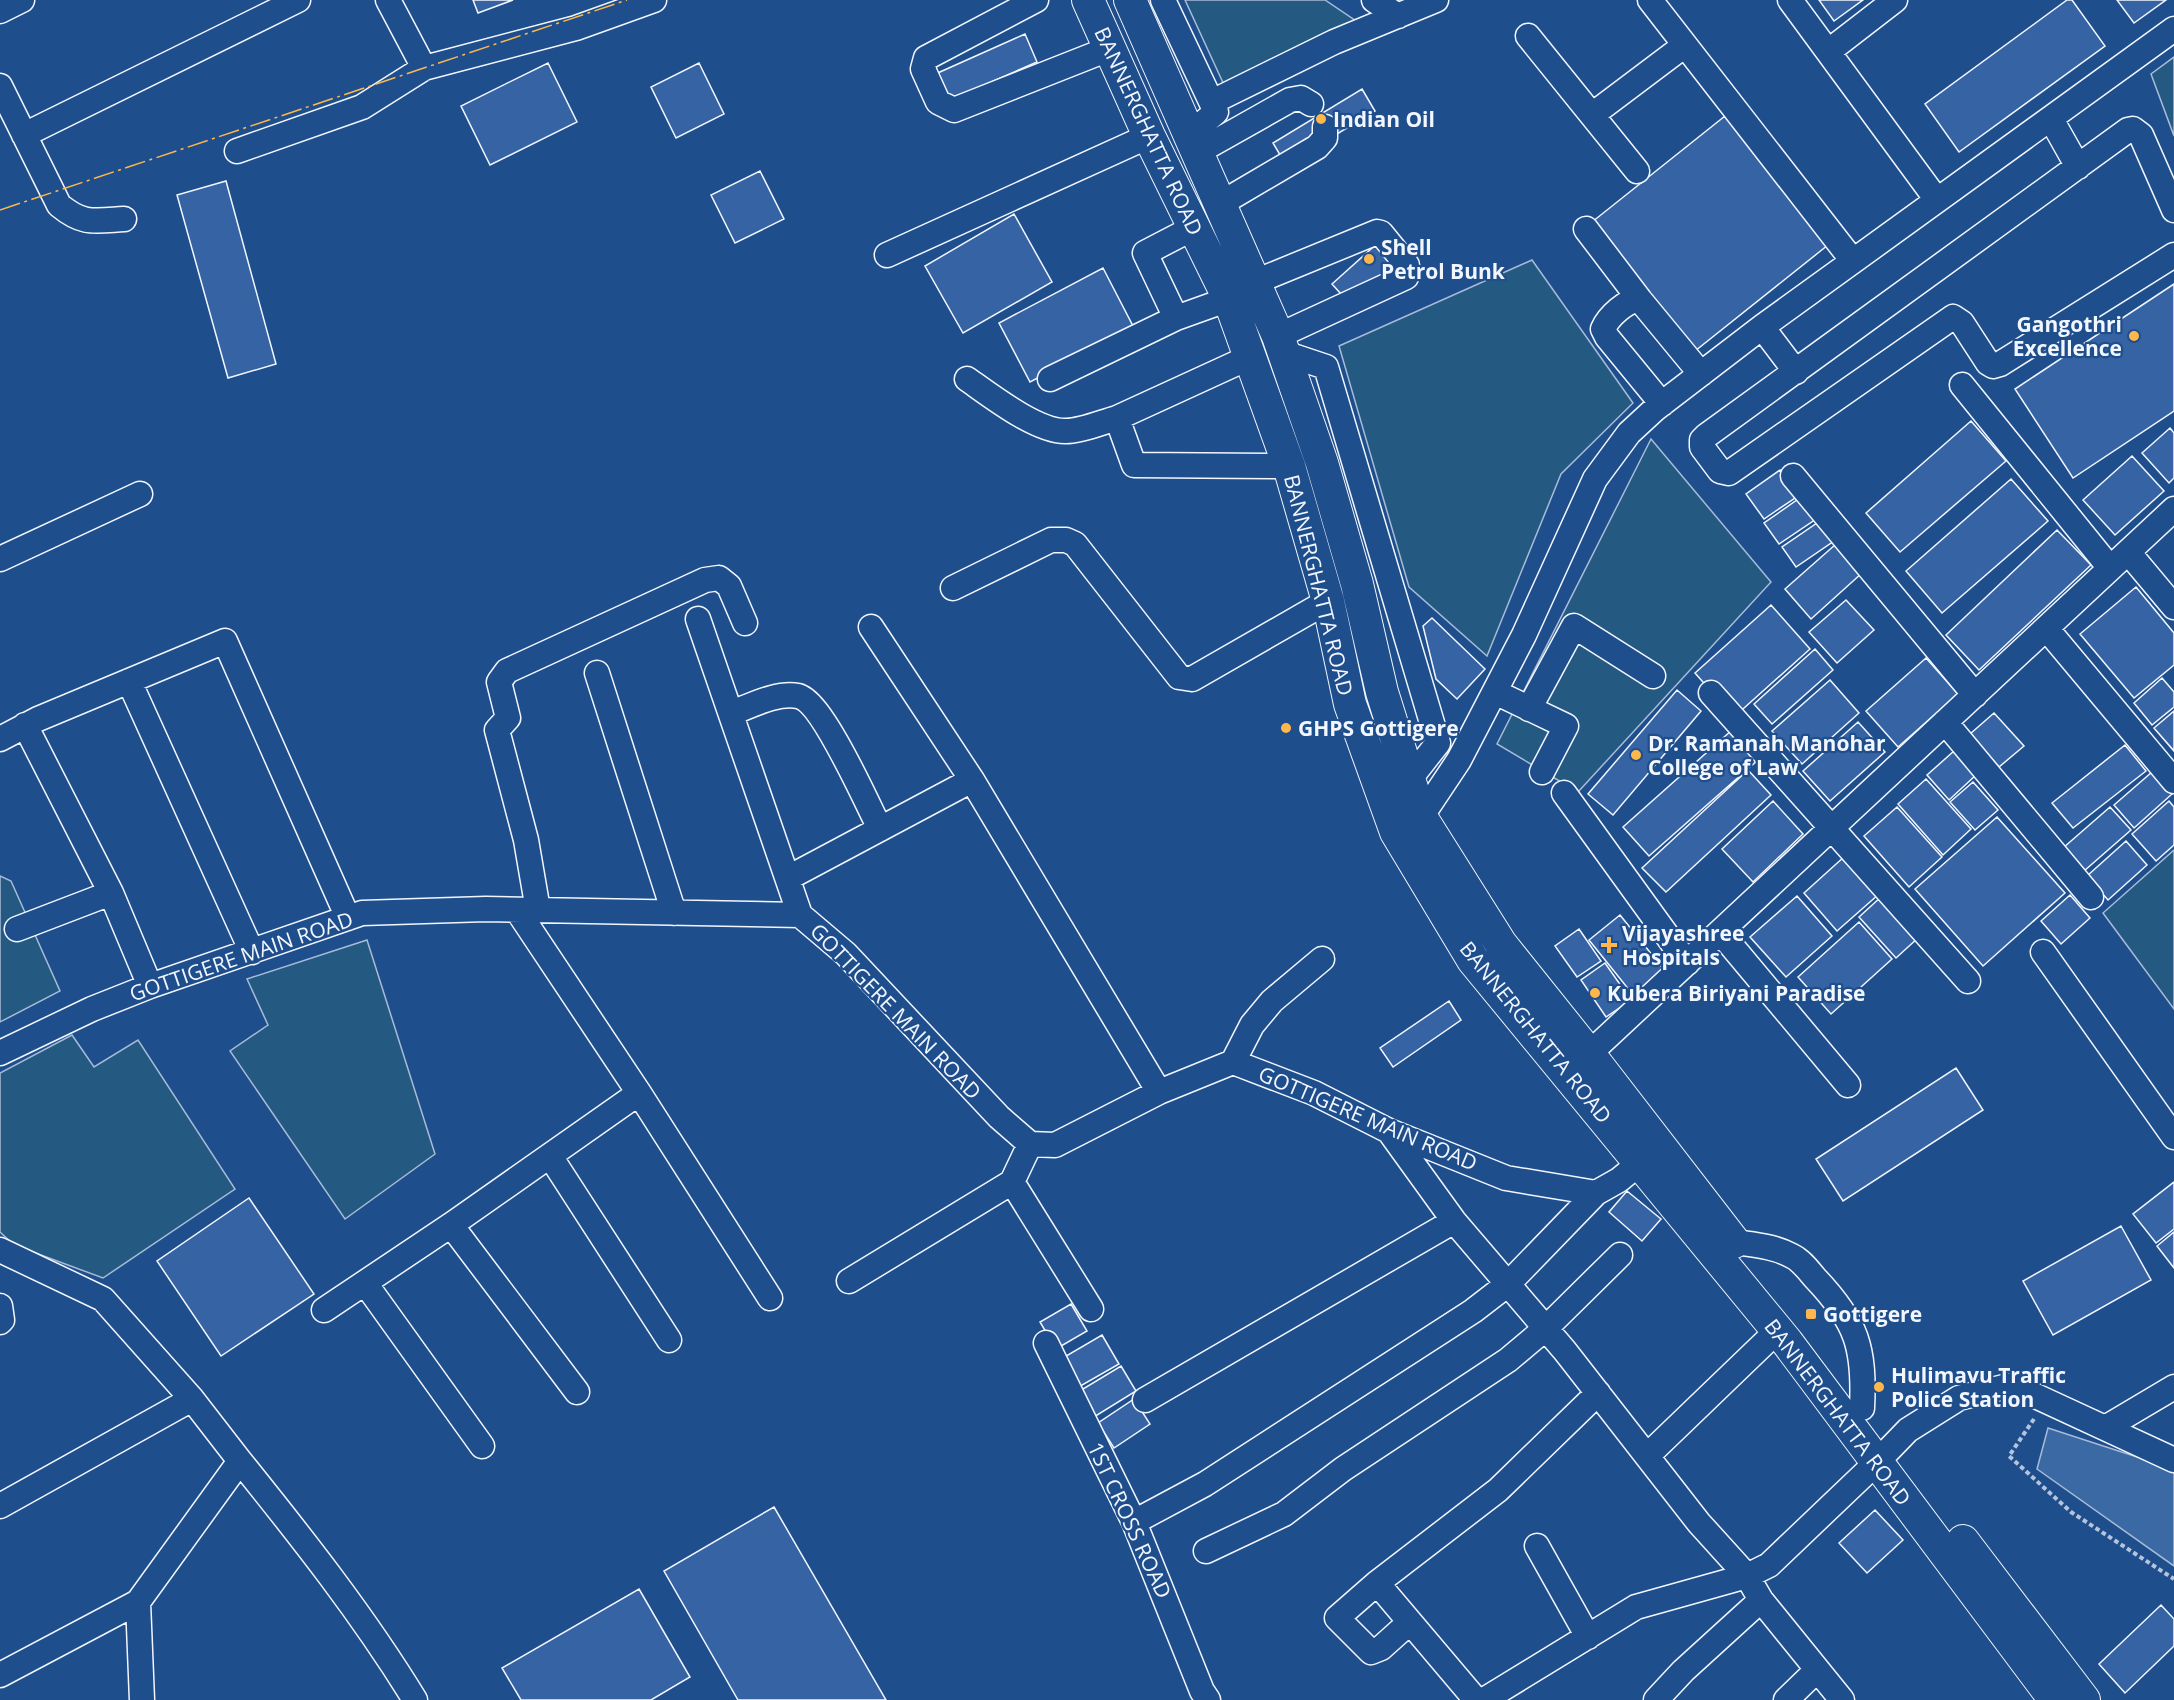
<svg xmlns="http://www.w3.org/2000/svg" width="2174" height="1700" viewBox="0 0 2174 1700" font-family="'Open Sans',sans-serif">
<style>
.green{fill:#245a82;stroke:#a8bbd7;stroke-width:1.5}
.water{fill:#3b69a3;stroke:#a8bbd7;stroke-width:1.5}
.building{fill:#3563a3;stroke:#f2f6ff;stroke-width:1.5}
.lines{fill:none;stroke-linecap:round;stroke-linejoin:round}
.minor-casing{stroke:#f2f6ff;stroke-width:27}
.major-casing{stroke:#f2f6ff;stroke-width:34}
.path{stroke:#b3c4dc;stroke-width:4;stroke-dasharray:4.5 3;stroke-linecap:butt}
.minor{stroke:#1f4e8c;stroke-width:24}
.major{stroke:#1f4e8c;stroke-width:32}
.power{stroke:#ffb74d;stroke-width:1.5;stroke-dasharray:21 4.5 3 4.5;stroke-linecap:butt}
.poi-dot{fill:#ffb74d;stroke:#1f4e8c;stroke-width:2}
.labels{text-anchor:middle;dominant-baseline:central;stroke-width:4.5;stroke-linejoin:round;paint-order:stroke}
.poi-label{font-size:21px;font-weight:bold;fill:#f2f6ff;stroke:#1f4e8c;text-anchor:start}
.street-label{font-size:21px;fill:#f2f6ff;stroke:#1f4e8c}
</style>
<rect width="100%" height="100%" fill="#1f4e8c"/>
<!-- green -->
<path class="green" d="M1185,0h140l34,23 -134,64z
M2174,57v79l-23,-62z
M1532,260l101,143 -72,71 -74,182 -78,-69 -70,-241z
M1651,439l120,143 -193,210 -81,-48z
M2174,850v159l-71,-96z
M0,876l11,5 49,110 -60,31z
M367,940l68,214 -90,65 -115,-168 38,-26 -21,-46z
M72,1035l22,32 44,-27 97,149 -132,89 -89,-33 -14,-13v-159z"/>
<!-- water -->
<path class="water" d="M2048,1428l126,41v97l-137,-97z"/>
<!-- building -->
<path class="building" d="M473,0h40l-35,13z
M1819,0h44l-29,21z
M2067,0h5l33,46 -146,106 -34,-48z
M2117,0h49l-32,23z
M1025,34l12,28 -94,41 -12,-27z
M548,63l29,59 -87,43 -29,-59z
M699,63l25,51 -48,24 -25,-51z
M1362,89l13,22 -89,54 -13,-22z
M1725,116l103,129 -133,106 -103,-129z
M760,171l24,48 -49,24 -24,-48z
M226,181l50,183 -48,14 -51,-183z
M1014,214l38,68 -89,51 -38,-67z
M1381,240l18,21 -48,44 -19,-21z
M1103,268l31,60 -104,54 -31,-59z
M2174,284v127l-101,67 -58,-89z
M1971,421l35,40 -106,91 -34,-39z
M2170,428l4,5v45l-5,5 -27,-30z
M2132,456l32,35 -49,44 -32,-35z
M1780,470l18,26 -34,23 -18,-25z
M2011,479l37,42 -106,92 -36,-42z
M1804,495l15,22 -40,27 -15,-21z
M1820,521l14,20 -38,26 -14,-20z
M2057,530l34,35 -112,105 -33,-35z
M1836,544l26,29 -51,46 -26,-30z
M2136,587l38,46v32l-40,33 -54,-64z
M1846,600l28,30 -37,33 -28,-31z
M1771,605l39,44 -76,68 -39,-44z
M1432,618l53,51 -28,30 -21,-20 -13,-53z
M1815,649l18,21 -61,54 -18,-20z
M1926,658l32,36 -60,53 -32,-36z
M2162,678l12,14v15l-22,18 -18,-22z
M1830,680l29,33 -57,51 -30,-33z
M1677,690l24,21 -88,104 -25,-21z
M2174,711v40l-20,-23z
M1994,713l30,33 -25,21 -29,-33z
M1858,722l27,30 -55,49 -27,-30z
M1732,730l26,30 -109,96 -26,-29z
M2125,745l21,26 -73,57 -21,-25z
M1954,751l22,24 -27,25 -22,-25z
M1748,770l23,25 -105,97 -24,-24z
M2152,772l20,22 -38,34 -20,-23z
M1926,779l45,50 -28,26 -45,-51z
M1973,782l25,28 -23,20 -25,-28z
M1773,801l30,33 -50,48 -31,-33z
M2169,801l5,6v38l-18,16 -24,-27z
M1897,807l45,50 -33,30 -45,-51z
M2110,807l21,23 -47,41 -21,-23z
M1997,817l68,76 -82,73 -68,-77z
M2126,841l21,24 -39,35 -21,-24z
M1845,856l34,38 -42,37 -33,-38z
M2070,895l20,23 -29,26 -20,-23z
M1797,896l35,40 -46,41 -36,-40z
M1882,896l37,41 -23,21 -37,-41z
M1620,915l45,56 -31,25 -45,-56z
M1859,922l33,37 -61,55 -33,-37z
M1579,929l22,32 -24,16 -22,-31z
M1605,963l26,37 -25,17 -25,-37z
M1449,1001l12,19 -68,47 -13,-19z
M1956,1068l27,42 -140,91 -27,-42z
M2174,1182v47l-18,14 -23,-29z
M1627,1191l34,28 -19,22 -33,-29z
M249,1198l65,96 -93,62 -64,-95z
M2121,1226l30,54 -98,55 -30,-54z
M2174,1232v36l-17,-22z
M1071,1304l16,27 -31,18 -16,-27z
M1102,1335l17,29 -42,24 -16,-29z
M1121,1366l15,25 -42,26 -16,-25z
M1134,1399l16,25 -36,24 -16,-25z
M774,1507l112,193h-148l-74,-129z
M1875,1510l28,30 -36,33 -28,-30z
M639,1589l51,88 -39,23h-130l-19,-32z
M2161,1605l13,14v27l-49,47 -26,-29z"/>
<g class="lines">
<defs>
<path id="minor" d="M388,0l36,68
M1036,0l-110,58 -3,11 15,33 16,8 157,-62
M1163,0l53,112 -27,23
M1374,0l24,16
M1650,0l203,261
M1790,0l147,200
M0,11l22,-11
M1528,36l109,135
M1829,51l66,-51
M0,86l59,119c24,20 35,16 65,14
M1212,102l122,-60 102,-42
M1592,115l93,-70
M2051,119l27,48
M24,135l274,-135
M237,151l125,-44 62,-39 152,-40 78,-28
M1196,153l94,-53 11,-2 10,6
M1220,204l97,-57 8,-9v-11
M2174,210l-33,-75 -8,-6 -5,1 -422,306 -4,4v7l18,24 9,2 224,-156 9,6 26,40 5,3 7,-2 174,-109
M1586,229l54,71
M887,255l262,-119
M1255,282l122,-50 4,1 26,32 -1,12 -128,59
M1176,318l53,-19
M1762,327l34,45
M1284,353l42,14 112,376 -29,37
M967,379c23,16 70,53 99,52 16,0 36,-9 51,-13l17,47 155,1
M1050,379l126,-61 -31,-65 50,-26
M1962,385l148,183
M1662,404l-55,-67 -4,-8c5,-12 24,-30 37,-29l61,74
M1117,418l133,-61
M1793,476l182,219
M2128,552l46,55
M0,559l140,-65
M953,588l98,-48h15l9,4 104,133 13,2 136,-78
M698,619l102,296
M871,627l101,153 187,312
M2046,628l128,153
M597,673l77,240
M129,681l123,271
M1495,692l71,34 -24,46
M1711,693l257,288
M1529,709l45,-83 79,50
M731,713c20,-7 45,-21 67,-17 24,5 70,109 82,133
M1945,722l146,175
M25,725l86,168 39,93
M0,739l38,-20 187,-78 123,277
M1564,793l123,170
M1410,823l11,-6 38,-57 65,-125 71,-156 34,-46 26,-24 107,-82 412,-298
M788,878l184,-98
M517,910l122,183 131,205
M538,910l-12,-70 -29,-110 11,-12 -9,-36 8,-11 198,-91 14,-2 10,8 16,37
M17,929l94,-36
M1720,932l128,153
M2043,952l131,185
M0,1053l92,-44 58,-23 212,-73 124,-4 314,6 46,39 153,163 31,27 25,1 104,-53 74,-30 81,31 75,38 117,47 90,15 23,-13 33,-27
M1233,1062l19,-37 20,-24 50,-42
M1577,1065l597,-556
M1389,1131l65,90 111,130 134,172 48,53 14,24 81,100
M1030,1144l-18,38 79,127
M550,1156l119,184
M451,1225l126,167
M1734,1242c20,3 40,4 58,14 9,4 17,15 23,22 42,44 50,70 47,130
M0,1250l103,49 89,100 48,62 -102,141 4,98
M849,1281l163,-99
M365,1283l117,163
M0,1306l2,14 -2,2
M324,1310l127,-85 188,-132
M1046,1343l88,179 68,169 6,9
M1145,1400l309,-179
M2105,1428l69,-41
M1647,1456l131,-126
M240,1461c62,77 123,154 175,239
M0,1506l192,-107
M1134,1522l71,-38 268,-173 35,-27 88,-91
M1537,1546l51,91
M1206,1551l78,-37 59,-45 165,-109 38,-32 74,-73
M1377,1583l99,117
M1410,1622l-29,26 -10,4 -34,-34 40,-35 121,-93 100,-97
M0,1675l138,-73
M1484,1700l152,-93 111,-31 22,-11 108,-103 31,-32 51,-32 53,-13 162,75
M1656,1700l27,-29 78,-71
M1786,1700l31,-30"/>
<path id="major" d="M1088,0l61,136 80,163 60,167 39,135 22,103 46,128 77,128 314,382 268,358
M1130,0l148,336 44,127 35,121 25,108 39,125 80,127 88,110 145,188
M1963,1541l121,159"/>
</defs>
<!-- minor casing -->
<use href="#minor" class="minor-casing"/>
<!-- major casing -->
<use href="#major" class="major-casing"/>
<!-- path -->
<path class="path" d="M2034,1419l-25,37 62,56 103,67"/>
<!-- minor -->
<use href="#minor" class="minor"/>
<!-- major -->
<use href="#major" class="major"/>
<!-- power -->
<path class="power" d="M0,210l627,-210"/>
</g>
<!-- markers -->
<g class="poi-dot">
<circle cx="1321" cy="119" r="6"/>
<circle cx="1369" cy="259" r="6"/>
<circle cx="2134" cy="336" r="6"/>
<circle cx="1286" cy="728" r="6"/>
<circle cx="1636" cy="755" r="6"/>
<path d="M1606 936h6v6h6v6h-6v6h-6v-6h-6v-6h6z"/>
<circle cx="1595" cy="993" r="6"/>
<rect x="1805" y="1308" width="12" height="12" rx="3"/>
<circle cx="1879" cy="1387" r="6"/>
</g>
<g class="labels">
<!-- poi labels -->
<g class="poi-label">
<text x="1333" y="119">Indian Oil</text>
<text x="1381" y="247">Shell<tspan x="1381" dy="24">Petrol Bunk</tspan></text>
<text x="2122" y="324" text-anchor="end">Gangothri<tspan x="2122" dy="24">Excellence</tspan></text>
<text x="1298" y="728">GHPS Gottigere</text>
<text x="1648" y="743">Dr. Ramanah Manohar<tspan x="1648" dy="24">College of Law</tspan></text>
<text x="1622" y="933">Vijayashree<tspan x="1622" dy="24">Hospitals</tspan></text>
<text x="1607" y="993">Kubera Biriyani Paradise</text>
<text x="1823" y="1314">Gottigere</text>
<text x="1891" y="1375">Hulimavu Traffic<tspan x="1891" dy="24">Police Station</tspan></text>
</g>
<!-- street labels -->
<g class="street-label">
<text transform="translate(1149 131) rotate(65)">BANNERGHATTA ROAD</text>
<text transform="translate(1319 585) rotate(76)">BANNERGHATTA ROAD</text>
<text transform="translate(241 956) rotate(-19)">GOTTIGERE MAIN ROAD</text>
<text transform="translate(896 1011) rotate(46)">GOTTIGERE MAIN ROAD</text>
<text transform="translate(1536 1032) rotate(51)">BANNERGHATTA ROAD</text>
<text transform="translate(1368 1118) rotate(23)">GOTTIGERE MAIN ROAD</text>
<text transform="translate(1838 1412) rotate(53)">BANNERGHATTA ROAD</text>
<text transform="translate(1130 1520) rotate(65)">1ST CROSS ROAD</text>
</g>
</g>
</svg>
